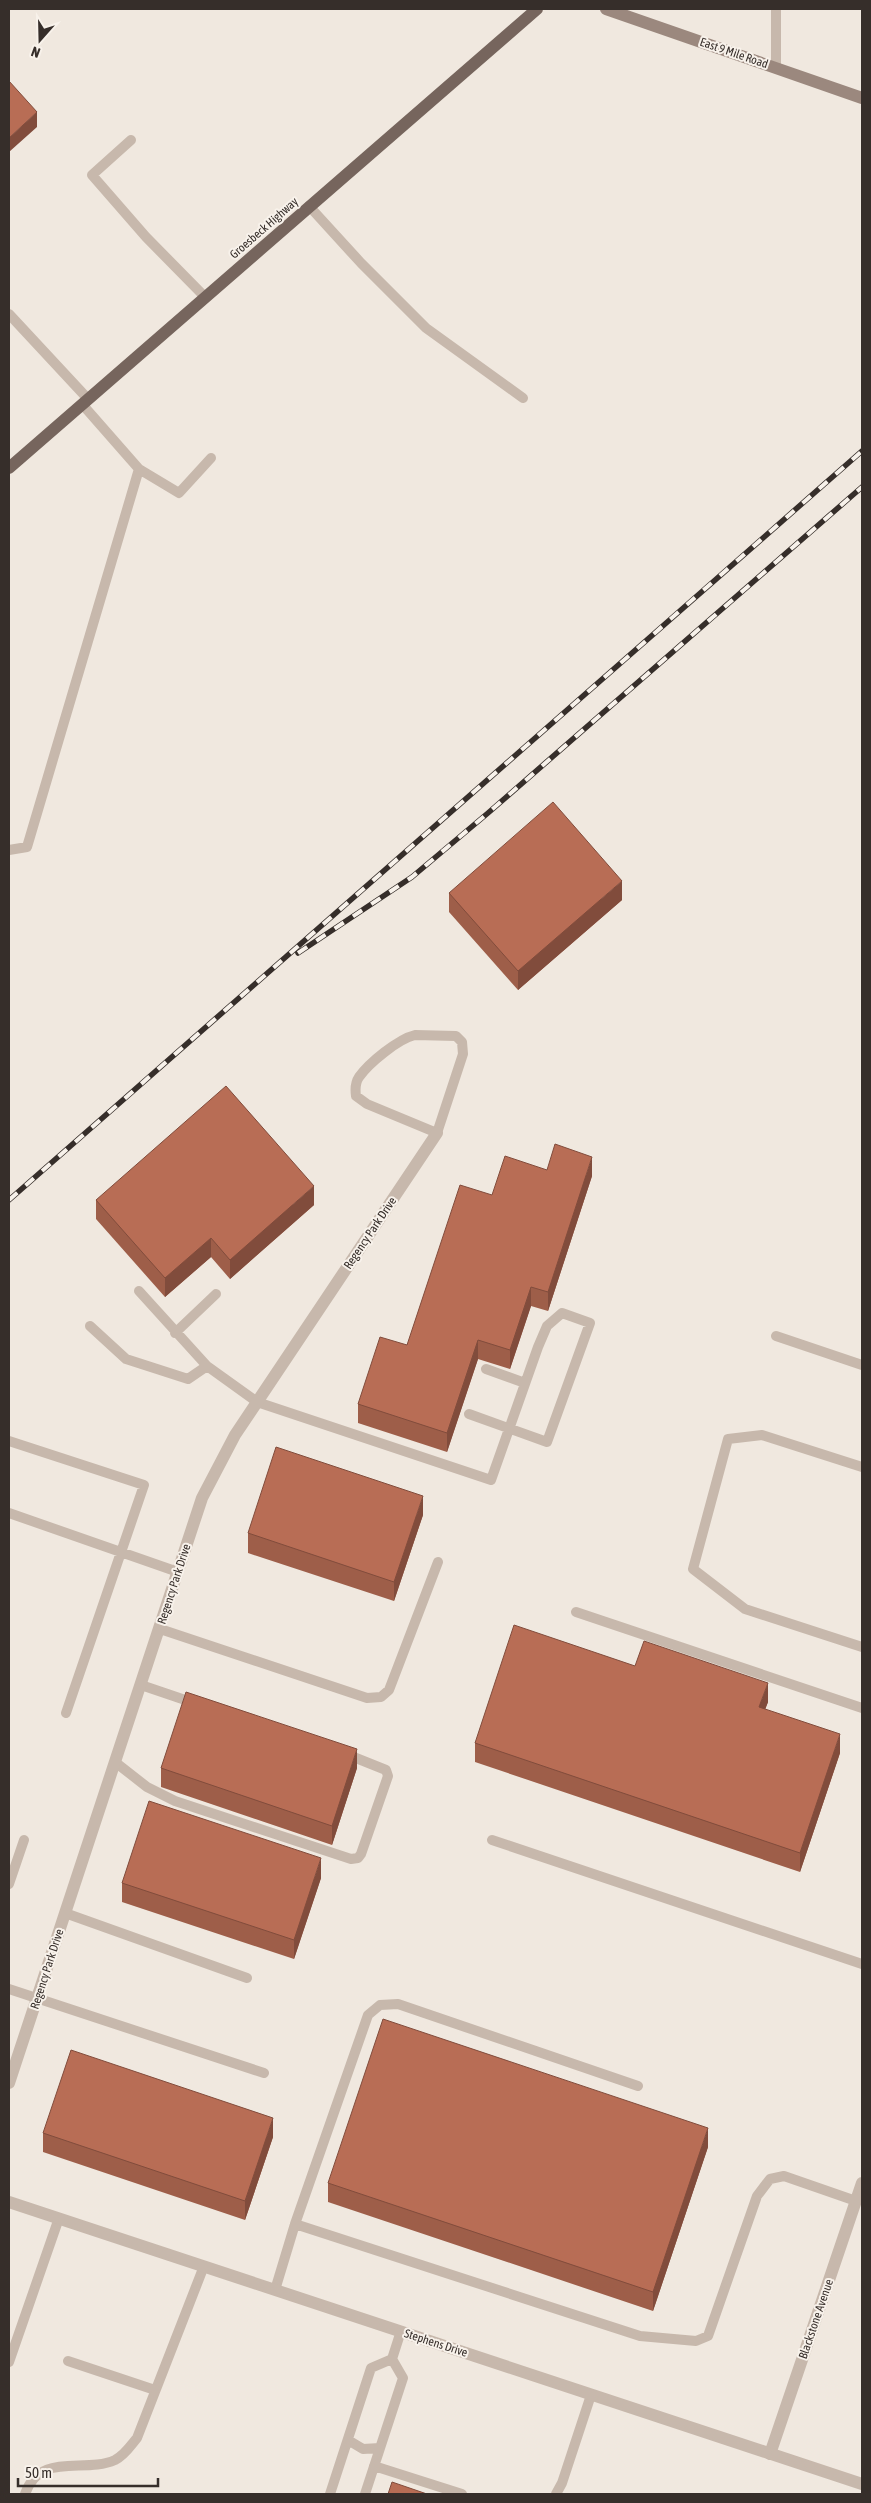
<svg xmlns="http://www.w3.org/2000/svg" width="871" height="2503" viewBox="0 0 871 2503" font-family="'Asap Condensed',sans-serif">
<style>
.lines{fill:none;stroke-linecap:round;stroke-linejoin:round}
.service{stroke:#c7b8ac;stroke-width:10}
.minor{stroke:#c7b8ac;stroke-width:12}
.tertiary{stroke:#c7b8ac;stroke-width:12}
.secondary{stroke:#9b887e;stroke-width:12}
.primary{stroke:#76655d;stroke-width:12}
.rail-casing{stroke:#362e2a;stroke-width:5.5}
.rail{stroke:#f8f2eb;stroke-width:4;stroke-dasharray:11;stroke-linecap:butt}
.wall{fill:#9e5e49}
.shaded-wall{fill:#814c3c}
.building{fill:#b86d55;stroke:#814c3c}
.labels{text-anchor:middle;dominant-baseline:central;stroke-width:4;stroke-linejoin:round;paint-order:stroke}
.street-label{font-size:12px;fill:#362e2a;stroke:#f8f2eb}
</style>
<rect width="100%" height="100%" fill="#f0e8df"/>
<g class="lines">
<!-- service -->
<path class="service" d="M776,9v59
M131,140l-39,35 54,62 59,60
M309,206l52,57 65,65 97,70
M9,314l79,85
M139,469l40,24 32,-35
M9,850l18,-3 112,-378 -57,-65
M415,1035l41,1 6,6 1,12 -26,79 -70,-29 -11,-8c-1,-7 -1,-13 3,-19 10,-14 39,-38 56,-42z
M139,1291l68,75 50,36 234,78 47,-133 9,-21 15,-13 28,10 -43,119 -78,-28
M90,1326l36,33 62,20 19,-13
M175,1333l41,-39
M776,1336l86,29
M486,1369l39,14
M9,1441l135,44 -78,228
M862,1467l-100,-32 -34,4 -35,130 52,40 117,38
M9,1513l169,59
M576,1612l286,96
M160,1629l207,69 14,-1 8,-7 49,-128
M141,1685l56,19
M115,1762l32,25 28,14 176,58 7,-1 3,-4 27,-78 -2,-6 -40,-16
M492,1840l370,124
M9,1884l15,-44
M65,1913l182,65
M9,1989l255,84
M295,2224l73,-209 12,-10 18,-1 240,82
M275,2290l20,-66 345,112 56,5 12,-5 49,-140 13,-17 14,-3 72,25
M68,2361l87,29
M9,2362l50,-144
M348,2440l15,9 17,-1
M374,2466l88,28
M25,2494c15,-43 59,-20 90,-34 10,-5 16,-15 22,-22l67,-172
M330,2494l41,-126 21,-9
M365,2494l38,-116 -11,-19 9,-28
M556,2494l6,-11 29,-88"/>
<!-- minor -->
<path class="minor" d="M9,2083l193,-585 33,-63 202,-302
M770,2454l92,-271"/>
<!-- tertiary -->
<path class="tertiary" d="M9,2202l853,282"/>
<!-- secondary -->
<path class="secondary" d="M606,9l256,89"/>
<!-- primary -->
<path class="primary" d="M9,468l528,-459"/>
<defs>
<path id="rail" d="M298,953l114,-76 76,-64 374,-326
M9,1200l853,-749"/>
</defs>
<!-- rail casing -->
<use href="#rail" class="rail-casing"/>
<!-- rail -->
<use href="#rail" class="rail"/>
</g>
<!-- wall -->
<path class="wall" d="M449,893l173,7 -104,90 -69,-78z
M547,1170l45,6 -44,135 -17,-5 -21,63 -32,-10 -31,93 -89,-29v-19l49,-59 85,-150z
M96,1200l218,5 -84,74 -19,-22 -46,40 -69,-78z
M423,1515l-29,86 -146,-48v-20z
M635,1666l133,36 -3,7 75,44 -40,119 -325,-110v-19z
M161,1768h196l-25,77 -171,-58z
M321,1878l-27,81 -172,-57v-19z
M43,2133l230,4 -28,83 -202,-68z
M708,2147l-55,164 -325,-109v-19z"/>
<!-- shaded-wall -->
<path class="shaded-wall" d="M37,112v15l-28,25v-14z
M622,881v19l-104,90v-19z
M592,1157v19l-44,135v-19z
M314,1186v19l-84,74v-19z
M211,1238v19l-46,40v-19z
M531,1287v19l-21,63v-19z
M478,1340v19l-31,93v-19z
M423,1496v19l-29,86v-19z
M768,1683v19l-9,24v-19z
M840,1734v19l-40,119v-19z
M357,1749v19l-25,77v-19z
M321,1858v20l-27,81v-19z
M273,2118v19l-28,83v-19z
M708,2128v19l-55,164v-19z"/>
<!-- building -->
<path class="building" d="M9,81l28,31 -28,26z
M553,802l69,79 -104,90 -69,-78z
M226,1086l88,100 -84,74 -19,-22 -46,40 -69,-78z
M555,1144l37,13 -44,135 -17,-5 -21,63 -32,-10 -31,93 -89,-29 22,-67 27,8 53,-160 32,10 13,-39 42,14z
M276,1447l147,49 -29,86 -146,-49z
M514,1625l121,41 9,-25 124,42 -9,24 81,27 -40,119 -325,-110z
M186,1692l171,57 -25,77 -171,-58z
M149,1801l172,57 -27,82 -172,-57z
M383,2019l325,109 -55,164 -325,-109z
M71,2050l202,68 -28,83 -202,-68z
M392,2482l35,12h-39z"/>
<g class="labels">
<!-- street labels -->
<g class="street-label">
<text transform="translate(734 53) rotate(19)">East 9 Mile Road</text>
<text transform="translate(264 228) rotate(-41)">Groesbeck Highway</text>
<text transform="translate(370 1233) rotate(-56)">Regency Park Drive</text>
<text transform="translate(174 1584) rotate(-72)">Regency Park Drive</text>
<text transform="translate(47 1969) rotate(-72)">Regency Park Drive</text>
<text transform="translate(816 2319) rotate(-71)">Blackstone Avenue</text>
<text transform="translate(436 2343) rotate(18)">Stephens Drive</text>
</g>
</g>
<!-- border -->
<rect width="871" height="2503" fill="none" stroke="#362e2a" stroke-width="20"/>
<!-- north arrow -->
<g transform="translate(40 40) rotate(200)" stroke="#f8f2eb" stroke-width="4" paint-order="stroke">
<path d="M0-4L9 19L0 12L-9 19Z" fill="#362e2a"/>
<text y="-8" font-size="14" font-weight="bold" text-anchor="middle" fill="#362e2a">N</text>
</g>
<!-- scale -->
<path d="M18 2478v8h140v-8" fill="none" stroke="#362e2a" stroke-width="2.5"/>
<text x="25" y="2478" font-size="15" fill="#362e2a" stroke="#f8f2eb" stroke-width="4" paint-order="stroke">50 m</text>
</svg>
